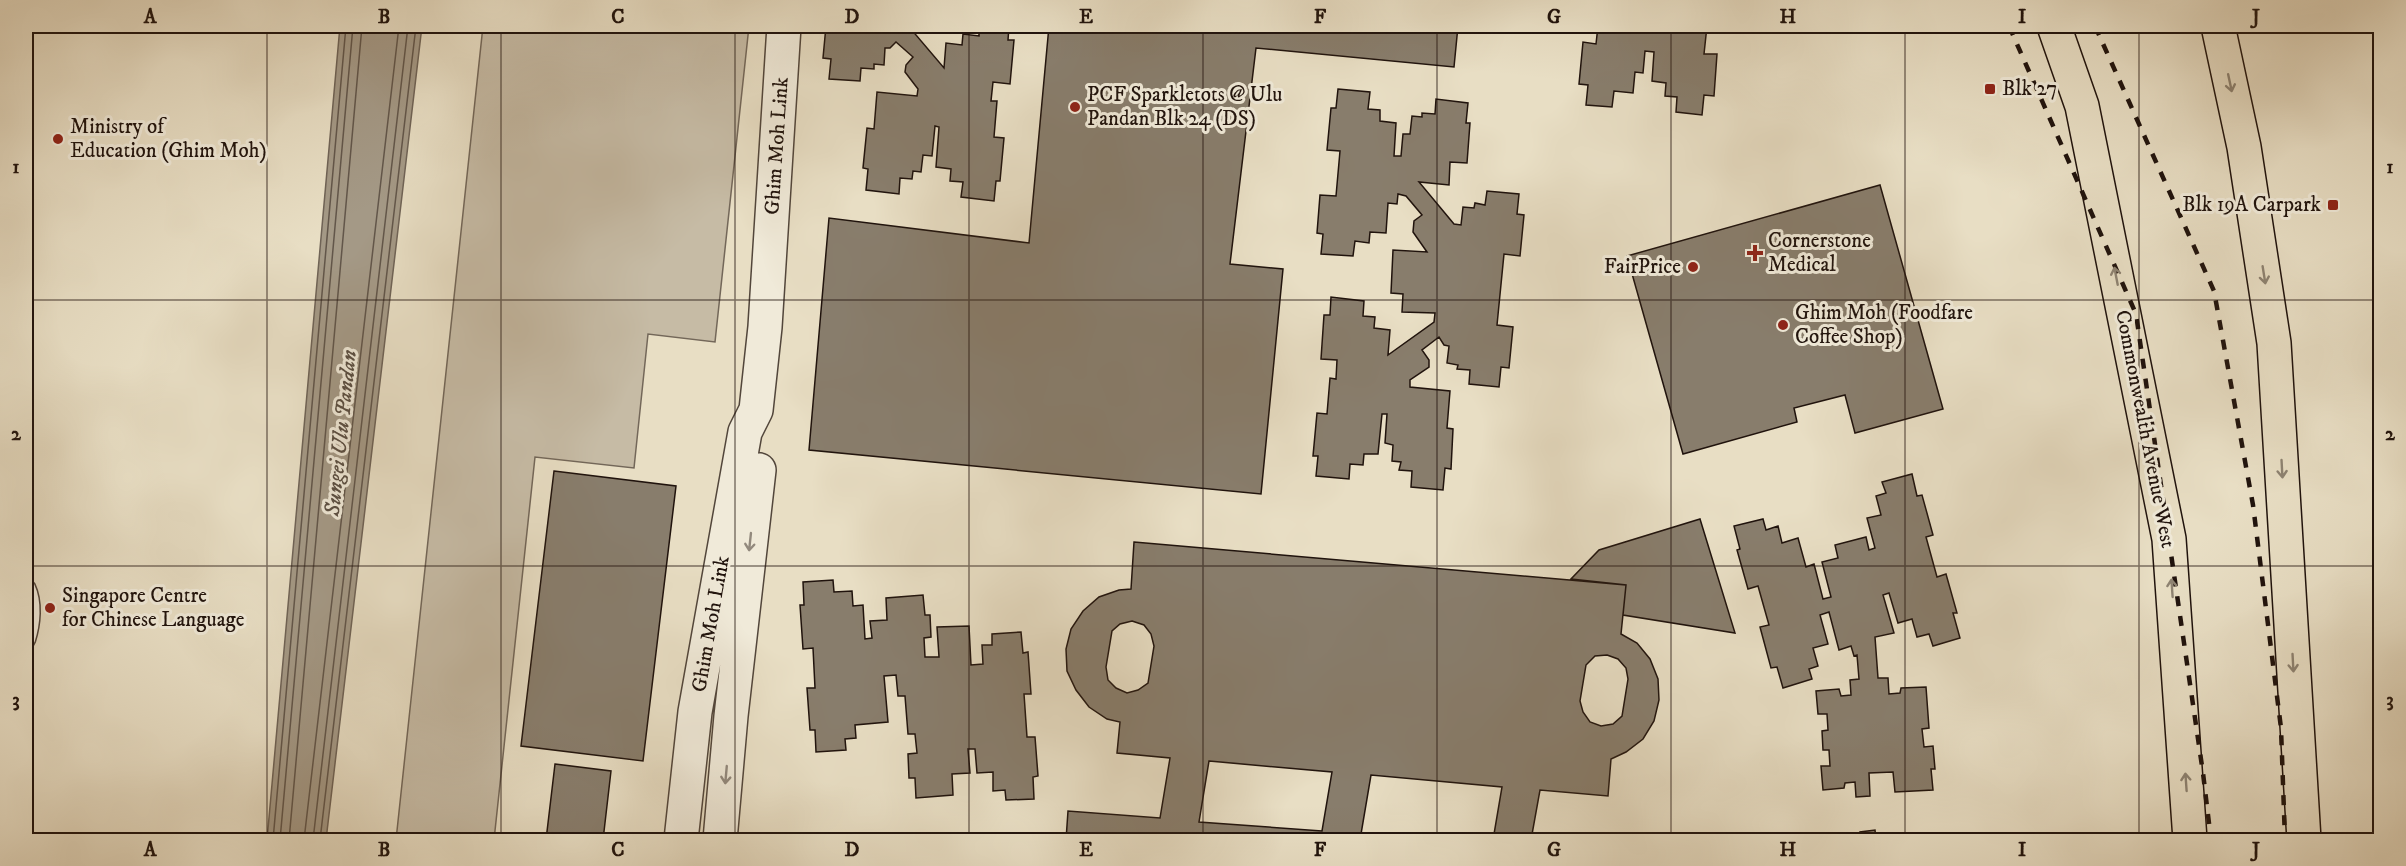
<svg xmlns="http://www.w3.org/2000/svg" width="2406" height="866" viewBox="0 0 2406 866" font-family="'IM FELL DW Pica',serif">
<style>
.green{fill:#c6bba5;stroke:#736759;stroke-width:1.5}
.water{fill:#a49986;stroke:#6f6356;stroke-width:1.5}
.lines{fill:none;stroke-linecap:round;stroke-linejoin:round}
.shore{stroke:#62564a;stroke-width:1.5}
.building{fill:#887d6c;stroke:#20130d;stroke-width:1.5;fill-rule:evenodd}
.service-casing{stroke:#52463b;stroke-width:21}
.minor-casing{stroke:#52463b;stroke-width:36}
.primary-casing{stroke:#20130d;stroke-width:36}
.service{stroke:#f0ead9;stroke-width:18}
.minor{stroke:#f0ead9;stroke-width:33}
.primary{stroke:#e8dec4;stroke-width:33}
.rail{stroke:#20130d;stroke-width:4.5;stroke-dasharray:10 10;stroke-linecap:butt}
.oneway{stroke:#8e8372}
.oneway2{stroke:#92897d}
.grid{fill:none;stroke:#20130d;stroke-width:1.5;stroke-opacity:0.55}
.poi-dot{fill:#8f2418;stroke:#f0ead9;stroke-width:2}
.labels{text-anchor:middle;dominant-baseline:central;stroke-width:6;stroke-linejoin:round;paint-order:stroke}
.poi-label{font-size:21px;fill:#20130d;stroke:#f0ead9;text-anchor:start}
.street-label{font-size:21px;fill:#20130d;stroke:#f0ead9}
.water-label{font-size:22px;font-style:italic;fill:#5b4f43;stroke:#f0ead9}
.neatline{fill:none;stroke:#20130d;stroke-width:2}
.grid-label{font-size:20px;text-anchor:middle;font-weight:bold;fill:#20130d}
</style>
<rect width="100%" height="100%" fill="#e8dec4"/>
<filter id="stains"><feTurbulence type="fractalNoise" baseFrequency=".00333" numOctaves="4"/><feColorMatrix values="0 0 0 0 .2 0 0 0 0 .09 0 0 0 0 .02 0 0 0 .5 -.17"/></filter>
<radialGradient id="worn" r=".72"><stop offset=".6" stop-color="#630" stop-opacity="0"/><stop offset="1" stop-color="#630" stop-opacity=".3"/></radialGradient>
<!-- green -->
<path class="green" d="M483,26h266l-34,316 -67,-8 -14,134 -99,-11 -41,383h-98z"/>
<!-- water -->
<path class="water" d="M340,26h82l-96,814h-59z"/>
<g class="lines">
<!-- shore -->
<path class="shore" d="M273,840l73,-814
M280,840l73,-814
M289,840l73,-814
M304,840l95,-814
M313,840l95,-814
M320,840l96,-814"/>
</g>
<!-- building -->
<path class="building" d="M26,26h11l-11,11z
M826,26h85l-1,2 34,40 2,-25 16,2 1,-11 16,2v-10h30l-1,14h6l-4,44 -17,-2 -2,19h6l-3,36 10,1 -4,43h-4l-2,20 -33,-4 2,-15 -13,-1 1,-12 -15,-2 3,-40 -4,-1 -3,30 -9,-1 -2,17 -8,-1 -1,8 -12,-1 -1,16 -33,-4 2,-21 -5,-1 4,-40 7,1 3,-37 40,4 1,-7 -13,-17 1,-7 7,-8 -17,-15 -6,6h-5l-1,17 -10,-1v5l-13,-1 -1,13 -31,-2 2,-20 -8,-1z
M1049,26h409l-4,41 -198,-19 -26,216 53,5 -22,225 -452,-44 20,-232 200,25z
M1598,26h109l-3,28h13l-3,42 -10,-1 -2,20 -26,-3 1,-15 -12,-1 1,-13 -14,-2 2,-29 -9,-1 -2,22 -8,-1 -2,21 -19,-2 -2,16 -26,-2 2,-20 -9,-1 4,-42 13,2z
M1338,89l32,3 -2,17 12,1v11l16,2 -2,33h7l2,-22h7l2,-18 10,1v-4l13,1 1,-15 32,4 -2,20h4l-3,40 -17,-1 -1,23 -30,-3 35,42 7,1 2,-18 11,1 1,-5 10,2 2,-14 32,3 -2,20 7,1 -4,41 -16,-2 -7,71 16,2 -4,41 -8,-1 -2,20 -30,-3 1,-14 -13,-1 1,-4 -11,-2 2,-17 -5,-1 -5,-8 -17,13 7,10v7l-19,13v7l40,4 -3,37 6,1 -2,40 -6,-1 -2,22 -32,-3 1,-16 -13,-1 2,-8 -9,-1 1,-16 -8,-2 2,-29h-5l-4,40h-14l-1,11 -13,-1 -1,15 -33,-3 2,-20h-5l4,-43 10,1 3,-36 6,1 1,-19 -16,-1 3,-44h6l1,-18 33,4 -1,15 12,1 -1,11 16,2 -2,25 46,-33 1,-9 -33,-1 1,-18 -12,-1 2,-43 34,2 -14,-20 1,-11 8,-6 -16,-19 -8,-2 -1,10 -9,-1 -2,30 -16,-1 -1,11 -14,-2 -2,15 -32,-2 2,-20 -6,-1 3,-38 16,1 4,-45 -13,-1 4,-42h5z
M1880,185l63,224 -88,24 -10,-38 -51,13 3,14 -114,32 -56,-198z
M554,471l122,15 -33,275 -122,-15z
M1912,474l5,22 5,-1 11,40 -7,2 11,40 9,-3 11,39h-4l7,25 -27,8 -4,-12 -12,3 -5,-18 -14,4 -9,-30 -6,2 11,38 -19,4 3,41h10l1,16 11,-1 1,-5 25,-1 3,41 -7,1 2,18 9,-1 2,23h-4l2,21 -38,2 -2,-20 -24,1 1,23 -14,1 -1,-15 -10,1 -1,5 -21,2 -2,-24h9l-1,-16h-6l-1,-19 6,-1 -1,-16h-9l-2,-23 23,-2 2,7 10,-1 -1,-15 9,-1 -2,-24 -3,1 -3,-10 -12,4 -10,-38 -9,3 8,29 -15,4 5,18 -9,3 3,10 -29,9 -6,-21 -6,1 -11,-41 9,-2 -11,-39 -10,3 -11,-39 3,-1 -6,-23 29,-7 3,11 12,-4 4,17 16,-5 8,29 8,-3 9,35 8,-2 -9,-35 16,-4 -3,-13 31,-8 3,13 6,-2 -8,-30 14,-3 -5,-19 10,-3 -4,-11z
M1700,519l35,114 -112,-18 3,-30 -55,-6 28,-29z
M1134,542l492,43 -5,49 16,9 13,16 8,20 1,21 -5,21 -11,18 -17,13 -15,7 -3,37 -68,-6 -9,50h-38l9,-53 -131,-12 -10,59 82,6h-377l2,-29 92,7 10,-60 -53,-5 3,-31 -13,-3 -18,-12 -13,-17 -9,-19 -1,-22 5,-20 12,-18 16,-14 20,-7 12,-1zM1132,621l12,4 7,9 3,12 -6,37 -10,7 -11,3 -11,-5 -8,-8 -2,-13 6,-36 8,-7zM1607,655l11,4 8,9 2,11 -6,37 -9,8 -12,2 -11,-4 -7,-10 -3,-11 6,-36 9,-9zM1209,761l123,11 -10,59 -123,-9z
M833,580l1,12 18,-1 1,15 10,-1 2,34 7,-1 -2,-17 17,-1 -1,-22 37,-3 2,20h5l1,22 -7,1 1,19h14l-2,-30 32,-1 2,39 12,-1 -1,-19h10v-11l29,-2 2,21 5,-1 3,42h-7l3,43h8l3,39 -5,1 1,22 -28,1 -1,-10 -12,1v-19l-16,1 -2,-24h-7l2,24 -18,1 1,21 -37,3 -1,-20h-6l-1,-24 9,-1 -2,-19h-7l-3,-38h-7l-2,-21 -12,1 4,46 -33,3 1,13 -11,1 1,11 -30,2 -1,-22h-5l-3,-42h8l-2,-40 -10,1 -3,-44h4l-1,-23z
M555,764l56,7 -8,69h-57z
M1875,830l1,10h-15l-1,-8z
M1936,833l1,7h-38l-1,-4z"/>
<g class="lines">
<defs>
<path id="service" d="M26,588c7,15 5,35 0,51"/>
<path id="minor" d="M681,840l14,-128 50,-280 11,-22 9,-83 19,-301
M720,840l11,-124 28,-246"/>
<path id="primary" d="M2054,26l28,80 87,433 21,301
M2218,26l26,121 30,196 30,497"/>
</defs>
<!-- service casing -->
<use href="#service" class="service-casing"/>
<!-- minor casing -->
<use href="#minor" class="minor-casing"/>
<!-- primary casing -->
<use href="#primary" class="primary-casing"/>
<!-- service -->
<use href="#service" class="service"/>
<!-- minor -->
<use href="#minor" class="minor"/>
<!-- primary -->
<use href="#primary" class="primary"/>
<!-- rail -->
<path class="rail" d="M2009,26l127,288 67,459 8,67
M2095,26l119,265 39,214 28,223 4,112"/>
</g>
<!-- one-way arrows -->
<defs><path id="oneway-shaft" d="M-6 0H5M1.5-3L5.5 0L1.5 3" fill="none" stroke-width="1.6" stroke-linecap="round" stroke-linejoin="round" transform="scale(1.5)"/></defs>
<g class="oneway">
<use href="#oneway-shaft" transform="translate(2230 83) rotate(78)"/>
<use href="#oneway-shaft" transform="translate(2264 275) rotate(81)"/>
<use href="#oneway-shaft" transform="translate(2116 276) rotate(-101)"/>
<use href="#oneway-shaft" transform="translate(2282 469) rotate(87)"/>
<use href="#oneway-shaft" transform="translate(2172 588) rotate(-94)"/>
<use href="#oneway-shaft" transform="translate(2293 663) rotate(87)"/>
<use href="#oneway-shaft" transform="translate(2186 782) rotate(-94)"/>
</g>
<g class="oneway2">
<use href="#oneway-shaft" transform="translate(750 542) rotate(96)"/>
<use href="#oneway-shaft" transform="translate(726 775) rotate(95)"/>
</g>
<!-- grid -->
<path class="grid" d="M267,26v814M501,26v814M735,26v814M969,26v814M1203,26v814M1437,26v814M1671,26v814M1905,26v814M2139,26v814M26,300h2354M26,566h2354"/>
<!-- markers -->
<g class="poi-dot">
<rect x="1984" y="83" width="12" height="12" rx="3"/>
<circle cx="1075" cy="107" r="6"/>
<circle cx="58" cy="139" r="6"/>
<rect x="2327" y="199" width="12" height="12" rx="3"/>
<path d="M1752 244h6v6h6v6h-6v6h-6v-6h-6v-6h6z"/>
<circle cx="1693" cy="267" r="6"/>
<circle cx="1783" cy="325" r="6"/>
<circle cx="50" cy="608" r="6"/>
</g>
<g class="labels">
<!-- poi labels -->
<g class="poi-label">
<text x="2002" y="89">Blk 27</text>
<text x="1087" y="95">PCF Sparkletots @ Ulu<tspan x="1087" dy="24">Pandan Blk 24 (DS)</tspan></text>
<text x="70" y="127">Ministry of<tspan x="70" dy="24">Education (Ghim Moh)</tspan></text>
<text x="2321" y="205" text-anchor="end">Blk 19A Carpark</text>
<text x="1768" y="241">Cornerstone<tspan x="1768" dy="24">Medical</tspan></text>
<text x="1681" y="267" text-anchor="end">FairPrice</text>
<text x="1795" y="313">Ghim Moh (Foodfare<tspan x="1795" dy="24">Coffee Shop)</tspan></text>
<text x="62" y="596">Singapore Centre<tspan x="62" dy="24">for Chinese Language</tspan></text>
</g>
<!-- street labels -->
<g class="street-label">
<text transform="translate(777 146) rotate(-86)">Ghim Moh Link</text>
<text transform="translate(2145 429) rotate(79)">Commonwealth Avenue West</text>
<text transform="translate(711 624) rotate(-80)">Ghim Moh Link</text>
</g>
<!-- water labels -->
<g class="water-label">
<text transform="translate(341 433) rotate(-84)">Sungei Ulu Pandan</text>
</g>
</g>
<!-- margin -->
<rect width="2406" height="866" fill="none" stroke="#e8dec4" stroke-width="66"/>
<rect x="33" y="33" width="2340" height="800" class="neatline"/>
<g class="grid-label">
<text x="150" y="23">A</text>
<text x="384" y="23">B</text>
<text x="618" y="23">C</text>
<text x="852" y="23">D</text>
<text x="1086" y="23">E</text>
<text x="1320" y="23">F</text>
<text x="1554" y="23">G</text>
<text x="1788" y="23">H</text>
<text x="2022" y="23">I</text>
<text x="2256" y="23">J</text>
<text x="16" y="173">1</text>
<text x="2390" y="173">1</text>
<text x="16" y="440">2</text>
<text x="2390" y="440">2</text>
<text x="16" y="706">3</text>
<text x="2390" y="706">3</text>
<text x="150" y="856">A</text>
<text x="384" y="856">B</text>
<text x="618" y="856">C</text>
<text x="852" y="856">D</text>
<text x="1086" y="856">E</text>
<text x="1320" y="856">F</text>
<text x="1554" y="856">G</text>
<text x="1788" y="856">H</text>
<text x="2022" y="856">I</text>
<text x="2256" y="856">J</text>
</g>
<rect width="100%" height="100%" filter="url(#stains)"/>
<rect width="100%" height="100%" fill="url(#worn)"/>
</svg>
